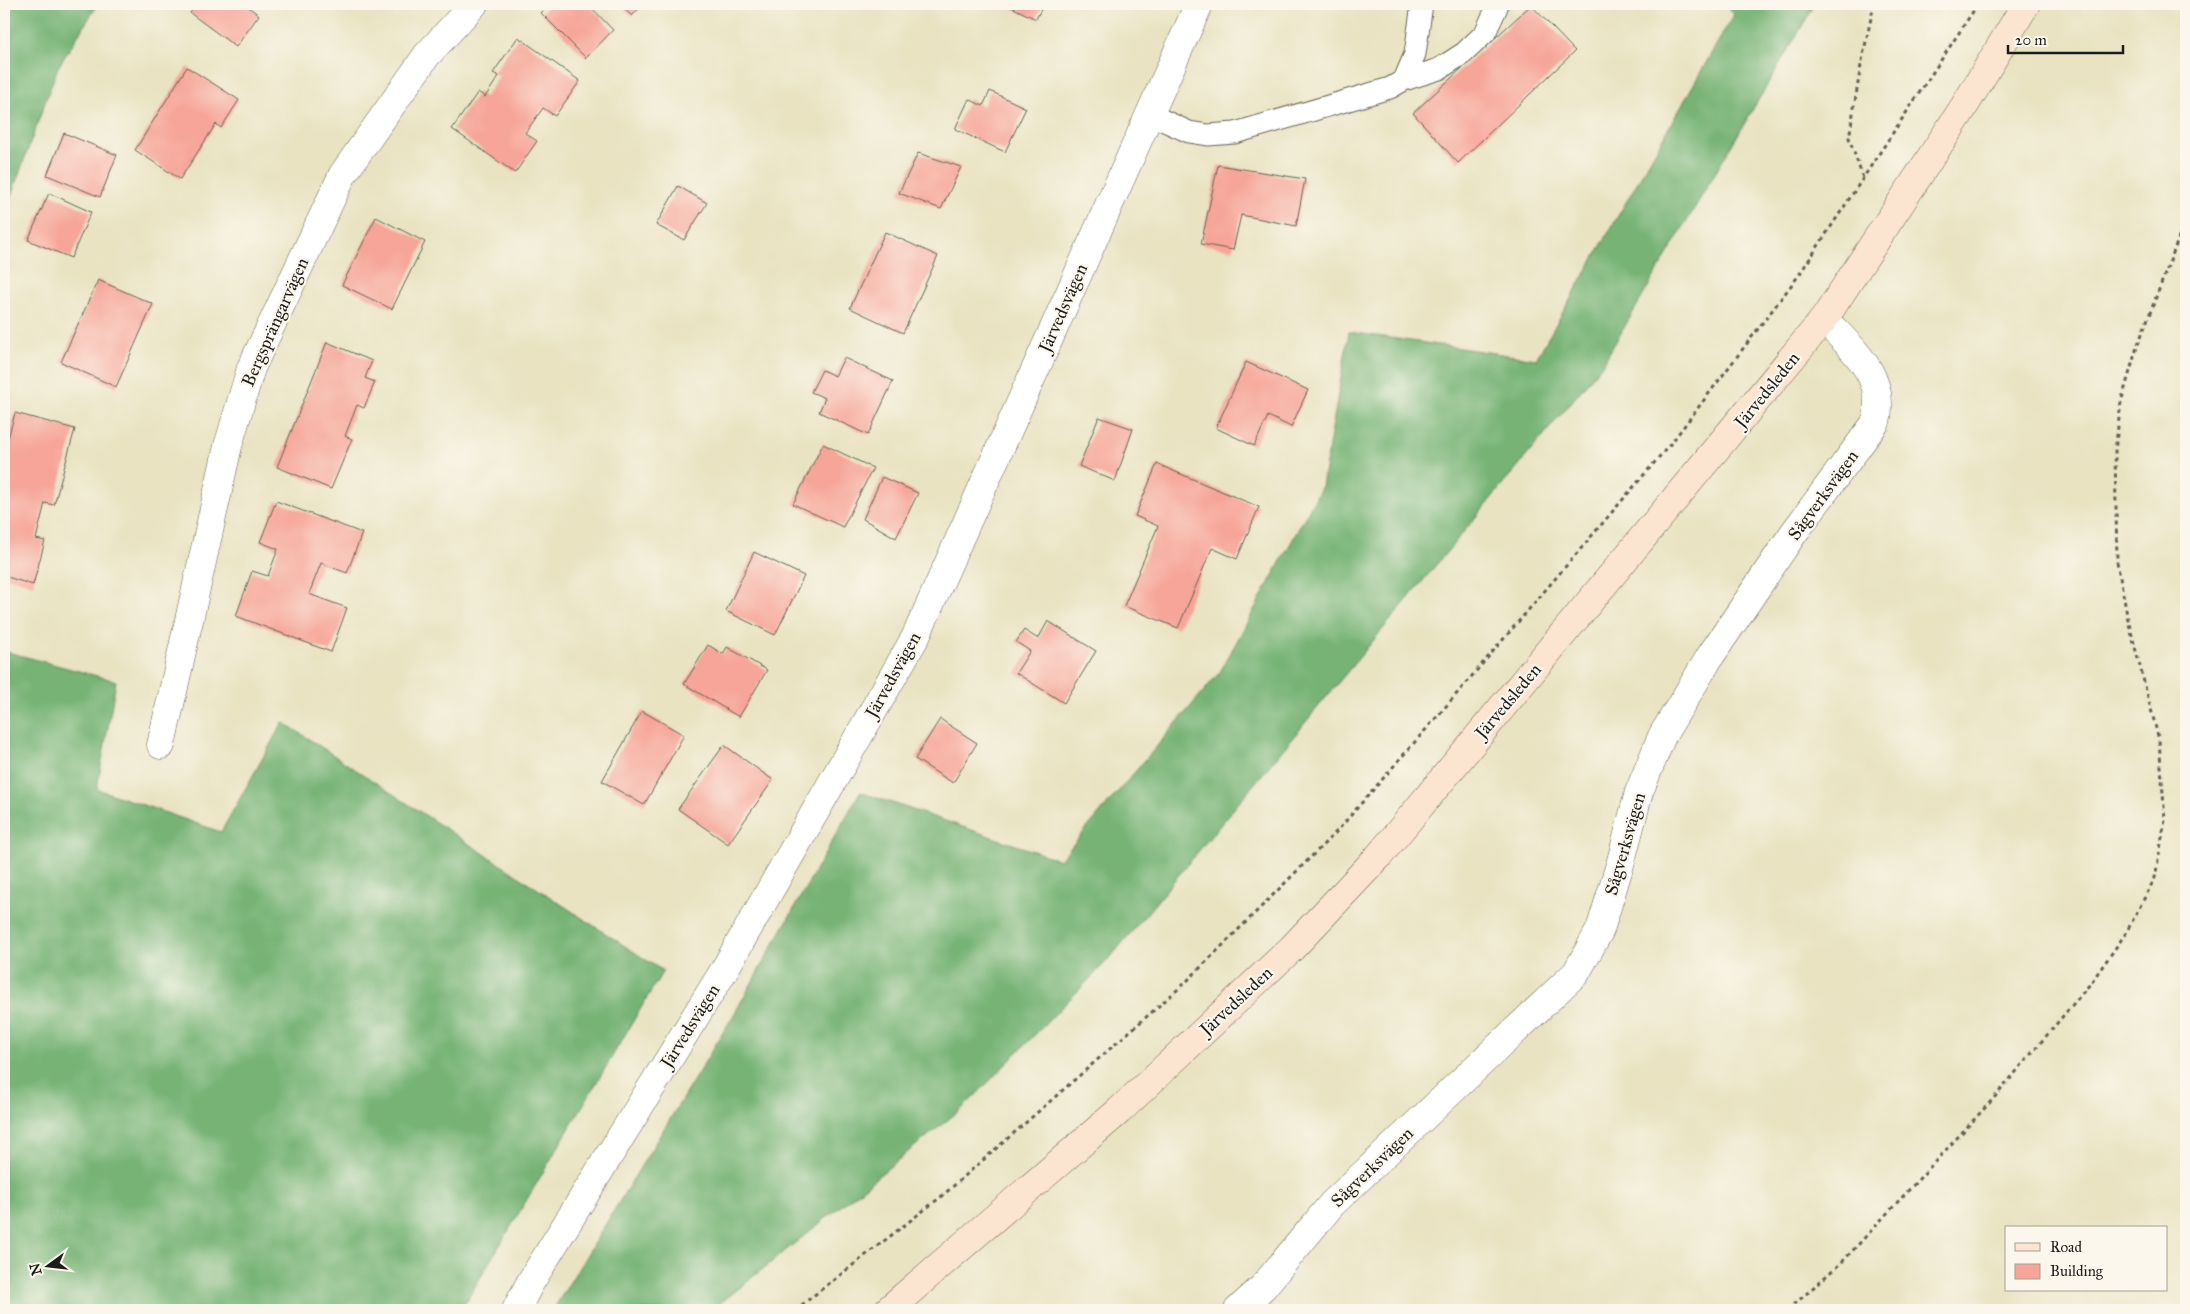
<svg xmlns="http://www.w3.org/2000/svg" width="2190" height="1314" viewBox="0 0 2190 1314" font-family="'IM FELL Great Primer',serif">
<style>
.forest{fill:#76b374;stroke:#496848}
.building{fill:#f6a598}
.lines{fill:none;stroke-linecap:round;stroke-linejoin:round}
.service-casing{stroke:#646256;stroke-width:23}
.minor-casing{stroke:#646256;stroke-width:29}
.tertiary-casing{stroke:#646256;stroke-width:29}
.secondary-casing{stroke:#646256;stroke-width:29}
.path{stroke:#646256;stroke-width:3;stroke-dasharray:4 4;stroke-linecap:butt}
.service{stroke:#fff;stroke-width:21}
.minor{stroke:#fff;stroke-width:28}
.tertiary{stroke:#fff;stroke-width:28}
.secondary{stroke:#fce5d0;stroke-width:28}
.labels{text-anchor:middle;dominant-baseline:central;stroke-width:4.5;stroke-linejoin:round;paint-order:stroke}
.street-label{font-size:18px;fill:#1c1c1c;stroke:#fbf7ec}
</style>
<rect width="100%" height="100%" fill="#fbf7ec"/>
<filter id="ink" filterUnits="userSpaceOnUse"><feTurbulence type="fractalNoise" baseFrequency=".02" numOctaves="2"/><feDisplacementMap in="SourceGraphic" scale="10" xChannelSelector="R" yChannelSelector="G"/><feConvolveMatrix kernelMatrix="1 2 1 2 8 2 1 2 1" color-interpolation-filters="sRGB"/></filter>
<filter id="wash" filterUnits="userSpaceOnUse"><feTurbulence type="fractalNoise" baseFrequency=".0096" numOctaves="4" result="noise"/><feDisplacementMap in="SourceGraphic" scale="20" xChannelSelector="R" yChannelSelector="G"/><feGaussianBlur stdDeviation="1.12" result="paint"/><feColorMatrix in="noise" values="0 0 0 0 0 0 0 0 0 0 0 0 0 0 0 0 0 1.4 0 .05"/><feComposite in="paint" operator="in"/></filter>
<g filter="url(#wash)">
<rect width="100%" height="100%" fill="#e9e3c2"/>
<!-- forest -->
<path class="forest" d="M4,4h94l-40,63 -54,148z
M1723,4h92l-213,361 -493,594 -144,147 -253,204h-159l180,-294 127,-224 200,68 160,-188 102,-186 27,-154 187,27 198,-345z
M4,651l112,30 -19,108 124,43 62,-110 380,249 -202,339h-457z"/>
<g id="blocks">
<!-- building -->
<path class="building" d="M197,4h47l15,11 -23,32 -46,-34z
M550,4h38l25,26 -27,28 -45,-45z
M619,4h24l-11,12z
M1005,4h39l-8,15z
M1531,5l44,46 -117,112 -45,-50z
M518,37l62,44 -25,35 -12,-8 -18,25 12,8 -22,32 -63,-44 26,-37 7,5 14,-21 -6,-3z
M187,67l52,33 -18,28 -5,-4 -36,55 -45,-29z
M990,91l36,17 -21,44 -50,-23 14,-30 14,7z
M64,133l53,22 -17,42 -53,-22z
M918,153l43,14 -20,42 -42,-16z
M1218,165l87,14 -9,47 -55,-11 -8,35 -32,-6z
M678,186l29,17 -23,37 -28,-15z
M49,193l42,19 -20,46 -43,-18z
M376,217l49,25 -33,67 -50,-24z
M885,232l53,24 -35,77 -53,-25z
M98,280l55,24 -37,83 -55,-25z
M327,342l45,19 -7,17 10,4 -11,26 -7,-3 -12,31 7,3 -21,50 -54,-22z
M844,358l49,23 -25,54 -49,-23 6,-14 -14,-6 11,-22 13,6z
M1246,362l62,28 -17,37 -23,-11 -14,30 -38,-18z
M15,413l60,16 -21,76 -9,-2 -9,36 9,2 -12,44 -29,-9v-123z
M1099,417l34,12 -18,52 -36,-15z
M823,444l50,24 -30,59 -50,-23z
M1157,464l102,43 -22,52 -25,-11 -34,80 -54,-22 34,-80 -23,-10z
M882,477l36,16 -22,45 -33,-19z
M276,501l86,32 -15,40 -26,-10 -12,31 38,14 -16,44 -95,-36 16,-45 16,5 10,-27 -18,-7z
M754,552l50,24 -29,59 -49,-24z
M1048,621l48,30 -32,52 -48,-30 14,-22 -14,-9 8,-12 14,9z
M708,645l15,9 4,-7 40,23 -28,47 -55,-33z
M642,711l42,24 -40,70 -42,-24z
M940,719l37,24 -24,40 -38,-24z
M724,745l49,35 -45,64 -50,-35z"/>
</g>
</g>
<g filter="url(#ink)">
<use href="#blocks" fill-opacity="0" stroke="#646256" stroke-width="1"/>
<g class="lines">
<defs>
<path id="service" d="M1404,80l11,-26 7,-50
M1149,114l40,18 19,3 27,-2 155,-45 14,-8 35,-11 25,-16 21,-20 12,-26 -1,-3"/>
<path id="minor" d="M161,745l67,-299 23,-78 92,-194 84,-119 47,-51
M1238,1310l25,-23 69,-83 244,-231 24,-43 21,-69 18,-69 23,-56 49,-81 82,-121 83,-112c11,-46 -23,-72 -52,-103"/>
<path id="tertiary" d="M516,1310l14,-27 193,-311 192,-334 284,-634"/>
<path id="secondary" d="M888,1310l231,-199 173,-163 86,-91 446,-538 138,-209 64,-106"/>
</defs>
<!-- service casing -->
<use href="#service" class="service-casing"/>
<!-- minor casing -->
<use href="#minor" class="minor-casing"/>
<!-- tertiary casing -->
<use href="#tertiary" class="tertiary-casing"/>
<!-- secondary casing -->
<use href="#secondary" class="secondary-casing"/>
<!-- path -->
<path class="path" d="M1863,178l-14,-40 12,-73 13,-61
M795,1310l147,-114 243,-213 153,-153 110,-126 224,-262 127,-167 179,-271
M1788,1310l55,-49 151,-163 96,-114 36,-51 29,-55 10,-58 -6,-80 -31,-120 -11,-58 -2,-111 6,-49 16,-55 49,-128"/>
<!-- service -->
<use href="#service" class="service"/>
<!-- minor -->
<use href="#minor" class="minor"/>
<!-- tertiary -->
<use href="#tertiary" class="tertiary"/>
<!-- secondary -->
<use href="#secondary" class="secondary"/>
</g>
</g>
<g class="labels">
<!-- street labels -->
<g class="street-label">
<text transform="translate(1063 308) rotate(-66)">Järvedsvägen</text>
<text transform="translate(275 322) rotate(-66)">Bergsprängarvägen</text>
<text transform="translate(1767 390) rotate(-51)">Järvedsleden</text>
<text transform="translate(1823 495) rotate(-54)">Sågverksvägen</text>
<text transform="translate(893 675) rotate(-61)">Järvedsvägen</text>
<text transform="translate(1508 701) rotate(-50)">Järvedsleden</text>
<text transform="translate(1625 844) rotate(-74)">Sågverksvägen</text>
<text transform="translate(1236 1001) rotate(-43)">Järvedsleden</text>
<text transform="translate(690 1026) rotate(-58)">Järvedsvägen</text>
<text transform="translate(1372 1167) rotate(-44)">Sågverksvägen</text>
</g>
</g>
<!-- margin -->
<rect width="2190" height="1314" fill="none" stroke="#fbf7ec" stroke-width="20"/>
<!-- legend -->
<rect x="2005" y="1226" width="162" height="65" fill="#fbf7ec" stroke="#a29f99"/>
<rect x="2015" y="1243" width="25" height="8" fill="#fce5d0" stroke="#a29f99"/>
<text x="2050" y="1252" font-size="15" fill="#1c1c1c">Road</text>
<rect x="2015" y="1264" width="25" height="15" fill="#f6a598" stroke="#a29f99"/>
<text x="2050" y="1276" font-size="15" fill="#1c1c1c">Building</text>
<!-- north arrow -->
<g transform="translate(48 1266) rotate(255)" stroke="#fbf7ec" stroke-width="4" paint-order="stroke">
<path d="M0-4L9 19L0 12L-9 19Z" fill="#1c1c1c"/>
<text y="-8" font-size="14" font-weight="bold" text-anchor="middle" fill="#1c1c1c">N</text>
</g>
<!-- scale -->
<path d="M2008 45v8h115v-8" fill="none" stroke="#1c1c1c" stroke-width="2.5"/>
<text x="2015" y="45" font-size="15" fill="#1c1c1c" stroke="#fbf7ec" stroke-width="4" paint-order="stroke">20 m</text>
</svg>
